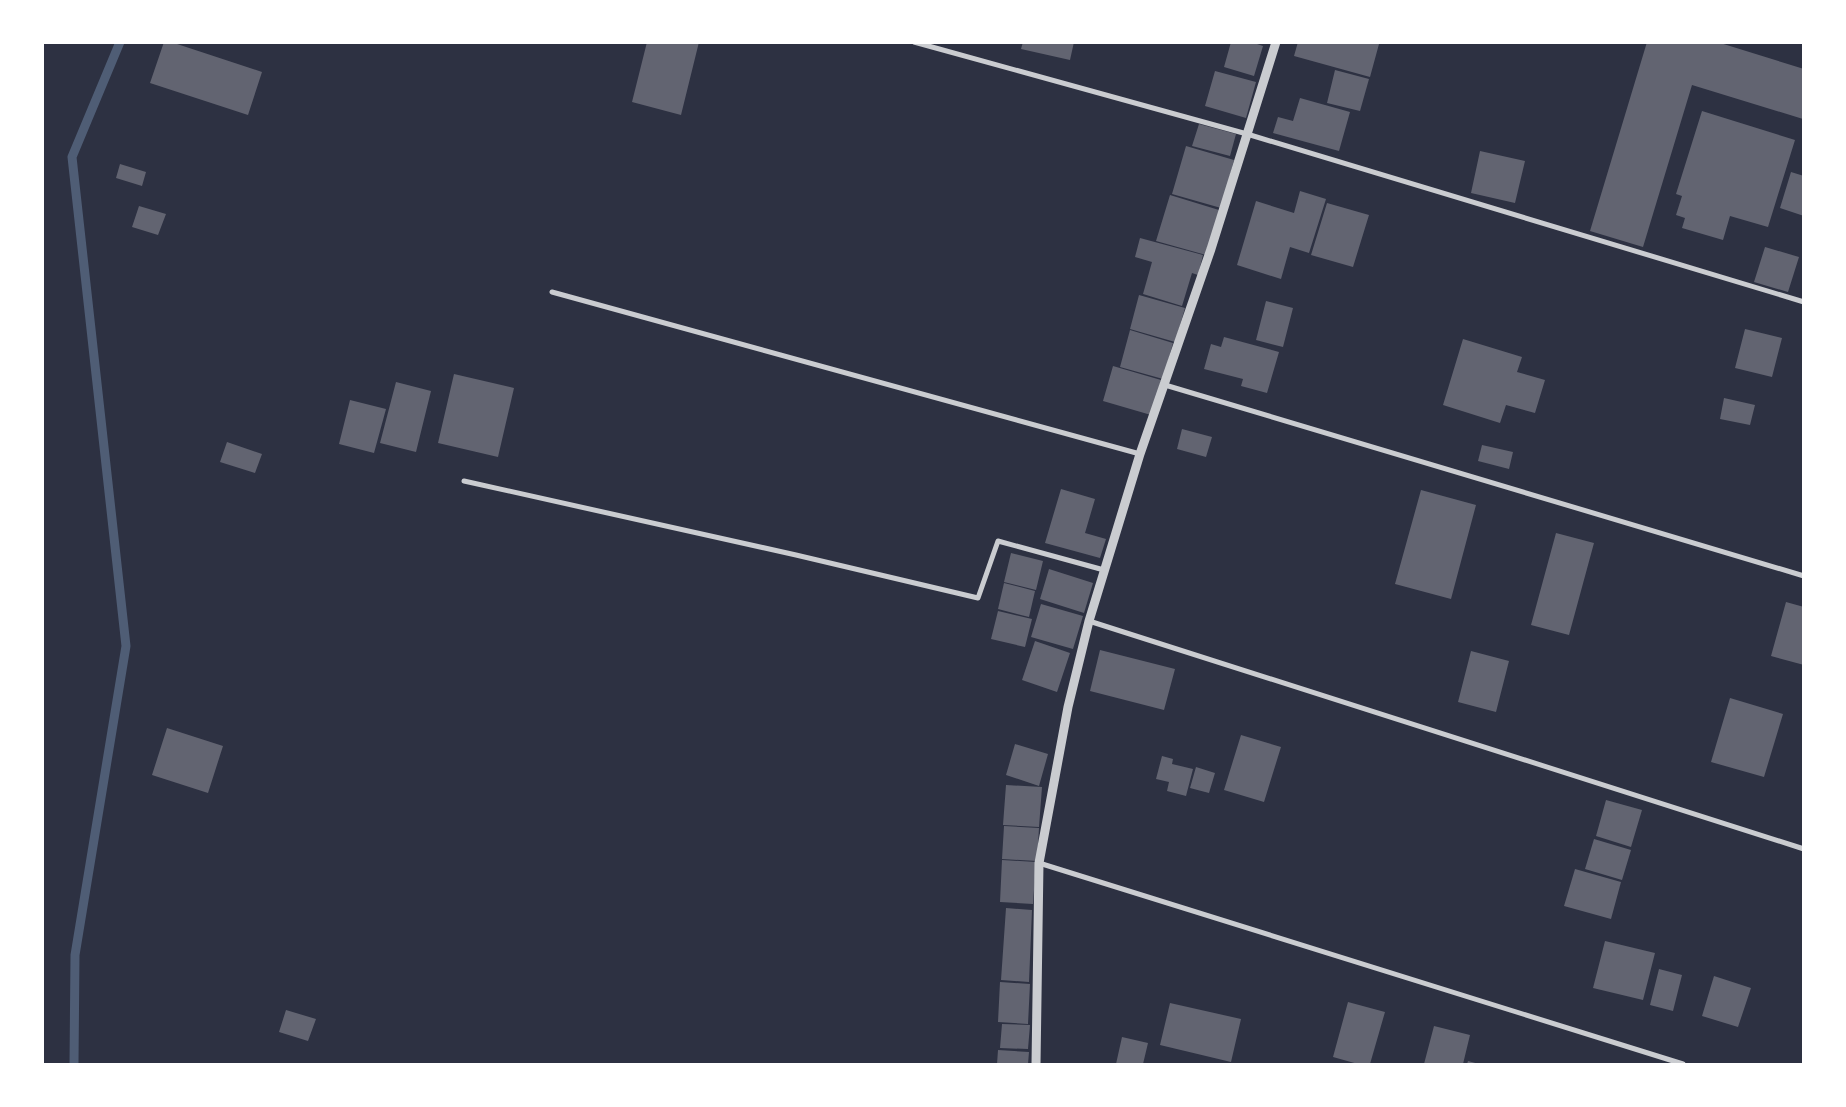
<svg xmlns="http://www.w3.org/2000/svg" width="1846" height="1107" viewBox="0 0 1846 1107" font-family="'Archivo Narrow',sans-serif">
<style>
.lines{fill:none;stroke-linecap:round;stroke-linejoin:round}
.stream{stroke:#4f5d75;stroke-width:9}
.building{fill:#626471}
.minor{stroke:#caccd0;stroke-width:5}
.tertiary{stroke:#caccd0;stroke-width:9}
</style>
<rect width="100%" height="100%" fill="#2d3142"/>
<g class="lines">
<!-- stream -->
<path class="stream" d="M74,1064l1,-109 51,-309 -54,-489 48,-115"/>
</g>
<!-- building -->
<path class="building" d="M164,42h7l91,30 -14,43 -98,-32z
M647,42h52l-18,73 -49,-13z
M1023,42h51l-4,18 -49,-11z
M1231,42h20l12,4 -9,30 -30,-9z
M1298,42h75l6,2 -9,33 -76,-21z
M1647,42h70l87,27v48l-1,2 -111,-34 -49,162 -53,-16z
M1335,70l34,9 -9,32 -33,-8z
M1215,71l41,11 -10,36 -41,-12z
M1300,98l50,14 -11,39 -66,-18 5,-16 15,4z
M1702,111l93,29 -27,87 -38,-11 -7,24 -41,-12 3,-10 -9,-3 6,-19 -6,-2z
M1199,124l37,10 -6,22 -38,-10z
M1186,146l48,14 -13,48 -49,-14z
M1480,151l45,10 -10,42 -44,-10z
M120,164l26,8 -4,14 -26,-8z
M1791,172l13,4v40l-24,-8z
M1300,191l26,8 -17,54 -19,-6 -9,32 -44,-14 19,-64 38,12z
M1170,195l49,15 -13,45 -50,-14z
M1327,203l42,12 -16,52 -42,-12z
M139,206l27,8 -8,21 -26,-8z
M1140,238l63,17 -5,20 -6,-2 -10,33 -39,-12 9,-32 -17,-5z
M1765,247l34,10 -11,35 -34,-10z
M1139,295l46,13 -10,34 -45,-13z
M1266,301l27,7 -10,39 -27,-7z
M1745,329l37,9 -10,39 -37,-9z
M1130,330l43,13 -10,36 -43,-12z
M1224,337l55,15 -12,41 -26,-7 2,-7 -39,-10 7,-25 10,3z
M1463,339l59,18 -5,15 28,8 -10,33 -29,-8 -6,18 -57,-18z
M1113,366l48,14 -10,35 -48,-14z
M454,374l60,14 -16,69 -60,-14z
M396,382l35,9 -15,61 -36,-9z
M1724,398l31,7 -5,20 -30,-6z
M350,400l36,9 -12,44 -35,-9z
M1182,429l30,8 -6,20 -29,-8z
M227,442l35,12 -7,19 -35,-11z
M1482,445l31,7 -4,17 -31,-8z
M1061,489l34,10 -10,34 21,6 -6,19 -55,-15z
M1421,490l55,15 -25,94 -56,-15z
M1556,533l38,10 -25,92 -38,-10z
M1011,553l32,8 -7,29 -32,-8z
M1049,569l44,14 -9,30 -44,-14z
M1004,583l31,8 -6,26 -31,-8z
M1786,602l18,5v58l-33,-9z
M1041,604l42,12 -10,33 -42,-12z
M998,611l34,8 -7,28 -34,-8z
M1035,641l35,12 -13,39 -35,-12z
M1100,650l75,19 -11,41 -74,-19z
M1471,651l38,10 -13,51 -38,-10z
M1730,698l53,16 -19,63 -53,-15z
M167,728l56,18 -15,47 -56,-18z
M1241,735l40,12 -17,55 -40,-12z
M1015,744l33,10 -9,32 -33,-11z
M1162,756l11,3 -1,5 21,5 -7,27 -19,-5 2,-9 -13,-3z
M1196,767l19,6 -6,20 -19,-5z
M1006,785l36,2 -3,40 -36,-2z
M1606,800l36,10 -11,37 -35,-11z
M1004,826l35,2 -2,33 -35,-2z
M1594,839l37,11 -9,30 -37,-11z
M1002,860l34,2 -3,42 -33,-2z
M1575,869l46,13 -10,37 -47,-13z
M1006,908l26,2 -3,72 -28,-2z
M1605,941l50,12 -12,47 -50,-12z
M1659,969l23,6 -9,36 -23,-6z
M1714,976l37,12 -13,39 -36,-11z
M1000,982l30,2 -2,40 -30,-2z
M1348,1002l37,10 -15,52h-12l-25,-7z
M1170,1003l71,16 -10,43 -71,-17z
M286,1010l30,9 -8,22 -29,-9z
M1002,1024l28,1 -2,24 -28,-1z
M1434,1026l36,9 -7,29h-39z
M1122,1037l26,6 -5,21h-27z
M998,1050l31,2 -1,12h-31z
M1468,1061l11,3h-12z"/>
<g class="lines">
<!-- minor -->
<path class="minor" d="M914,42l333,92 557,168
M552,292l588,162
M1165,385l639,191
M464,481l332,74 182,43 20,-57 106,29
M1089,621l715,228
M1039,863l644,201"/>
<!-- tertiary -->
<path class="tertiary" d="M1036,1064l3,-201 29,-156 21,-86 51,-167 71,-205 65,-207"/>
</g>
<!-- border -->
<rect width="1846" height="1107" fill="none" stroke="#ffffff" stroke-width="88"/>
</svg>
